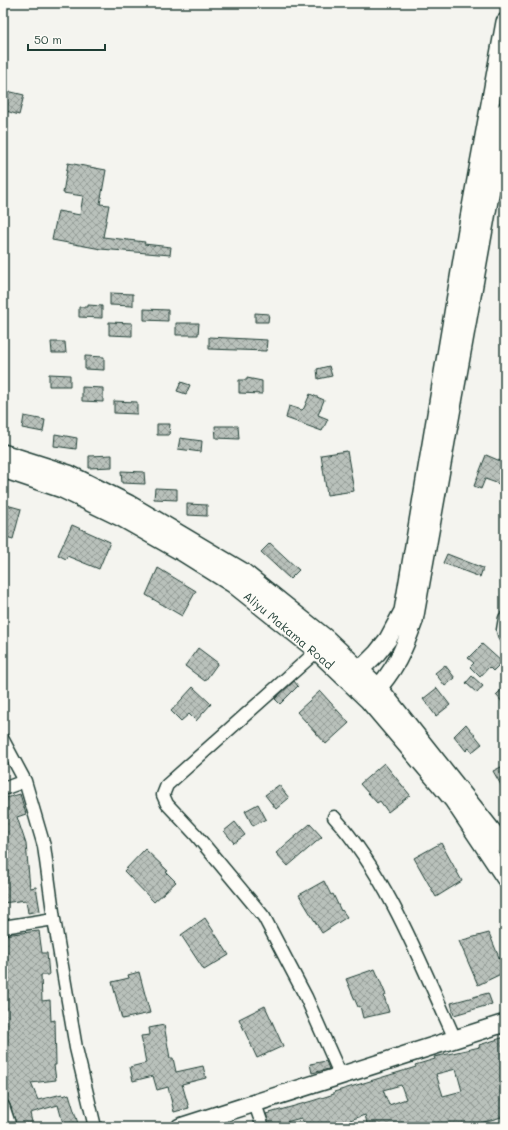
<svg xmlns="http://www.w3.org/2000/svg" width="508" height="1130" viewBox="0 0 508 1130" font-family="Mali,sans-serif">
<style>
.building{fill:url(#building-cross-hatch);stroke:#1f3d34;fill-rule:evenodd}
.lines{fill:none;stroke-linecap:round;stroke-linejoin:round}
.street-casing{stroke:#1f3d34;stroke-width:15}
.secondary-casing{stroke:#1f3d34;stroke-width:20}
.street{stroke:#fdfcf7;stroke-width:12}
.secondary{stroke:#fdfcf7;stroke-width:17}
.labels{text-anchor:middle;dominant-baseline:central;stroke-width:3;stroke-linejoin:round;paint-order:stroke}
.street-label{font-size:12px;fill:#1f3d34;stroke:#fdfcf7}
</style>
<defs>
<pattern id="building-cross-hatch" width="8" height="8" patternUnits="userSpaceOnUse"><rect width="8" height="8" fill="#b9c1bb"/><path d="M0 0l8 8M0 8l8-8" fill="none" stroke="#969e99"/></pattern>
</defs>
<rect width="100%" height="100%" fill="#f4f4ef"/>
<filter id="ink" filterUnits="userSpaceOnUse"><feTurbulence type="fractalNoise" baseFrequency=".025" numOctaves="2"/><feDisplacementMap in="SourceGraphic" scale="8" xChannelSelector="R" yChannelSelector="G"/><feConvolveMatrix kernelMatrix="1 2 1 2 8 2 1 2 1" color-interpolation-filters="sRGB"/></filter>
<g filter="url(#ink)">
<!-- building -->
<path class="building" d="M3,90l21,5 -5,20 -16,-5z
M68,163l38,7 -6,34 9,1 -6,32 42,5 -1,2 27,3 -1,8 -69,-6 -49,-9 6,-29 22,4 3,-19 -20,-3z
M110,293l23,1v12l-23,-1z
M88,305l14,1v12l-23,-1v-10h9z
M144,309l24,1v11l-24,-1z
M255,313l14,1 -1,8h-13z
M109,322l23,1v13l-23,-1z
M176,323h23l-1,12h-22z
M209,337l58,3 -1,11 -57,-2z
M51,342h14l1,11h-14z
M85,356l19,1v13l-19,-1z
M329,366l3,10 -14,3 -1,-10z
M49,374l21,1v11h-21z
M247,378l15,3v13l-23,-1v-13h8z
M181,382l9,3 -4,9 -9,-3z
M82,387l21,1v14l-21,-1z
M310,394l14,6 -6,15 10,4 -6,12 -36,-13 3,-12 13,4 2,-2z
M114,401l23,1v12l-23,-1z
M24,416l21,4 -2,12 -21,-4z
M157,424h13l-1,11h-12z
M215,426h23l1,13 -23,-1z
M55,434l22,4 -1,11 -22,-3z
M180,438l22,3 -1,11 -23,-3z
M347,451l7,40 -27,4 -6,-40z
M112,455v12l-23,1v-12z
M486,455l19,8v23l-20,-7 -4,10 -7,-3z
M121,471l23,1 1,12 -23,-1z
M155,488l22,1v11l-23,-1z
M3,504l18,5 -8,30 -10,-3z
M187,504l20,1v11l-20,-1z
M72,525l38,17 -11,27 -32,-13 -1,3 -8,-4z
M270,543l29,27 -9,9 -29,-27z
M447,554l36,14 -3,9 -37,-14z
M158,568l38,23 -14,25 -36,-21z
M482,644l20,18 -9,9 -4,-4 -9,10 -10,-10 4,-4 -6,-5z
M198,648l20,15 -13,18 -20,-15z
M445,665l10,13 -10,8 -10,-13z
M472,676l11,10 -6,7 -11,-10z
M294,681l4,5 -18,18 -5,-5z
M505,686v19l-9,-10z
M193,687l18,17 -15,17 -7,-7 -8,7 -10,-10z
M437,688l13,17 -14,11 -13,-17z
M320,691l29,32 -23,21 -29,-32z
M466,724l16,20 -10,8 -3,-4 -3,3 -12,-15z
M384,763l26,32 -22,17 -8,-11 -3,2 -17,-19z
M505,765v27l-12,-21z
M279,785l10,13 -13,11 -11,-14z
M20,794l6,20 -9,3 9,27 4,44 6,-1 4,24 -12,2 -2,-13 -23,3v-104z
M258,804l8,15 -13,7 -8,-15z
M235,822l10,13 -11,8 -10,-12z
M310,824l12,13 -34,29 -12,-13z
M441,843l21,38 -26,16 -22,-39z
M145,849l23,22 -2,1 10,10 -22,20 -30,-31z
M324,881l7,14 2,-1 8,17 1,-1 5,7 -25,16 -23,-38z
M205,918l24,37 -25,15 -23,-35z
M39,931l3,22h5l2,22h-8l1,26 8,-1 1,21 4,-1 1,45h-2l2,15 -25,3 7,17 24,-6 1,2 6,-2 10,33h-15l-6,-22 -28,8 3,14h-16l-7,-23 -4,-5 -3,-10v-154z
M489,933l16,39 -27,13 -19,-44z
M375,969l11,26 -2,1 5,16 -26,6 -3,-12 -2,1 -12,-28z
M139,972l11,41 -28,6 -10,-37 17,-4 -1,-3z
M488,993l4,11 -38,11 -3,-12z
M265,1006l18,40 -26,12 -18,-39z
M164,1025l6,33h3l3,14 27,-6 3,12 -24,6 7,24 -15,4 -6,-25 -11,3 -4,-14 -20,5 -3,-14 16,-4 -5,-27 9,-1 -1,-7z
M505,1037v79l-28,8v3h-109l-3,-12 -15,5 1,4 -10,3h-35l-5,-9 -15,4 1,5h-17l-4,-13 46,-13 22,-7v-2l82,-25 -1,-2 20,-6 -1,-2 46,-10 -1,-2zM456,1069l6,22 -19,5 -7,-22zM401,1085l5,14 -17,6 -6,-15z
M326,1061l3,8 -17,4 -2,-9z"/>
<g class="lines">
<defs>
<path id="street" d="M505,618l-2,12 2,7
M317,651l-150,134 -4,10 4,9 29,31 68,82 42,80 35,79
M3,740l22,41 19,65 10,73 22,129 19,79
M3,789l22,-8
M334,817c54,60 88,149 121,222
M3,927l51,-8
M255,1104l8,23
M3,1106l7,21"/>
<path id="secondary" d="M3,453l66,21 60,30 113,67 85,68 52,49 126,159
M3,469l59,20 60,29 60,34 51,32 84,67 51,49 85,100 52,78
M349,681l28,-28 11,-14 15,-28 66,-393 36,-196
M372,695c23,-25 31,-43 42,-74l91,-510
M180,1127l325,-104"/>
</defs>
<!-- street casing -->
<use href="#street" class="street-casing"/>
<!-- secondary casing -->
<use href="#secondary" class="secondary-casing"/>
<!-- street -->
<use href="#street" class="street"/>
<!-- secondary -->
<use href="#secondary" class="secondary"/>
</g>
</g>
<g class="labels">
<!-- street labels -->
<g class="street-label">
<text transform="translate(289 630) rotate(40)">Aliyu Makama Road</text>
</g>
</g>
<!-- margin -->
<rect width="508" height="1130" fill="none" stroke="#fdfcf7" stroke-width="16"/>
<rect x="8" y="8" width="492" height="1114" fill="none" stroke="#1f3d34" stroke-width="1.5" filter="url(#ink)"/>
<!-- scale -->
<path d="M28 44v6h77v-6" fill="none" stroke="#1f3d34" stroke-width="2"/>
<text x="34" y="44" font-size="12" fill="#1f3d34" stroke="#fdfcf7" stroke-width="3" paint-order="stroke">50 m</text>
</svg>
